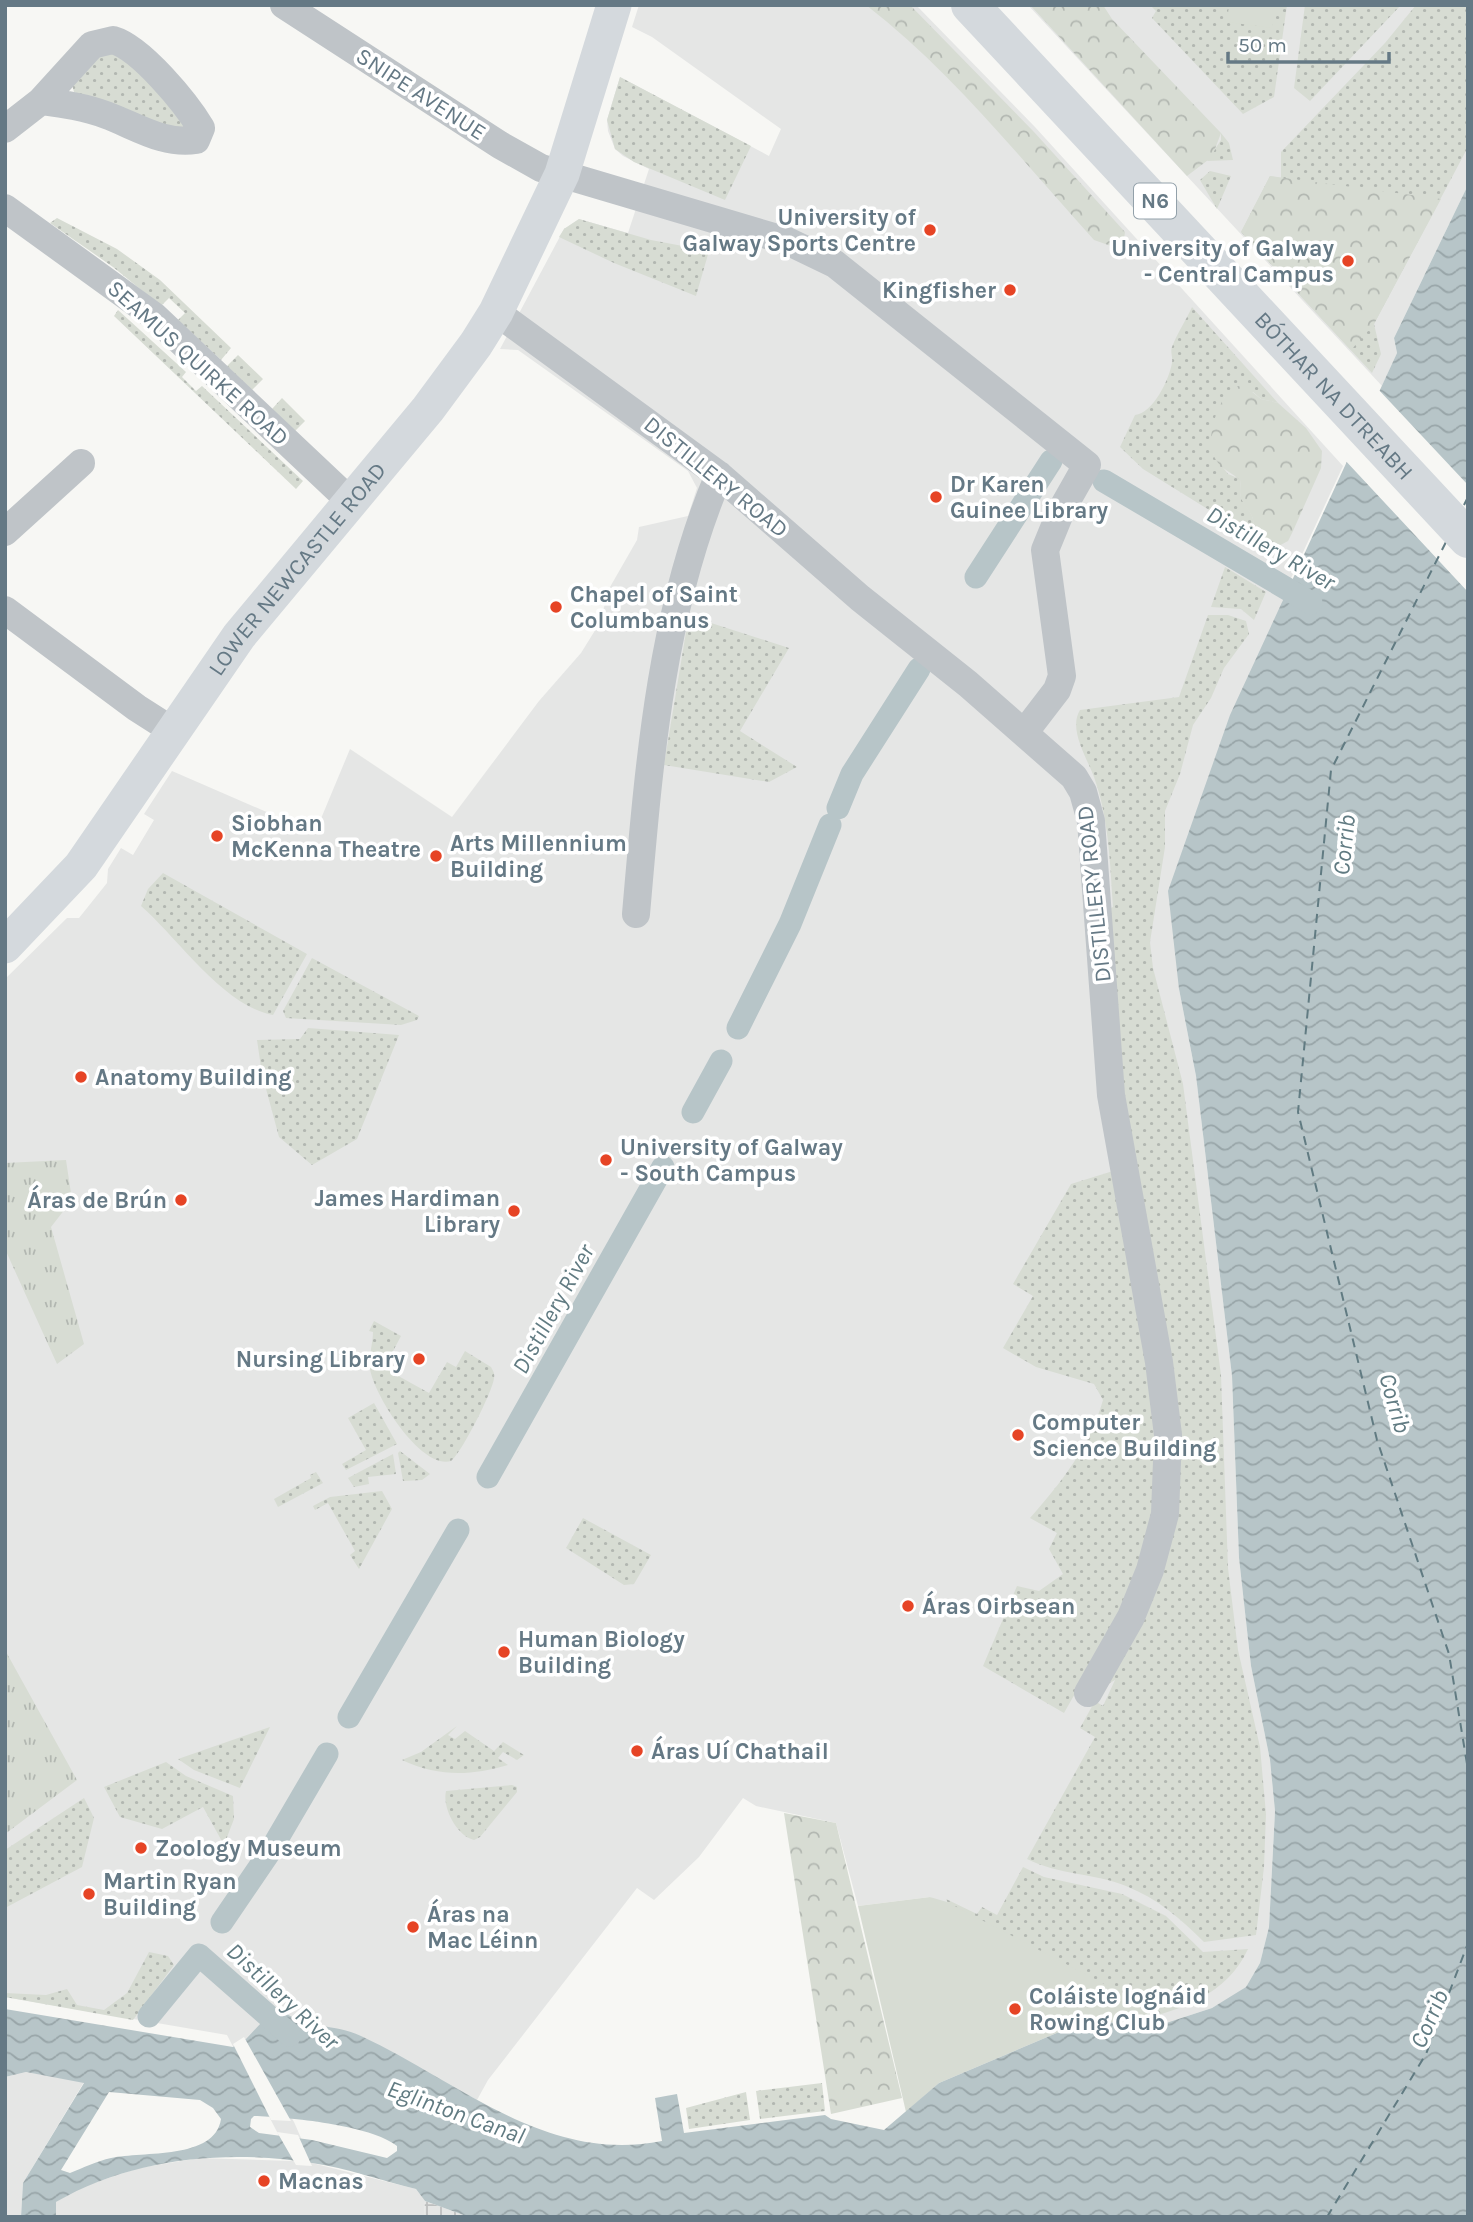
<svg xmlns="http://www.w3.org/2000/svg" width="1473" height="2222" viewBox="0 0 1473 2222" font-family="Karla,sans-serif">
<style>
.built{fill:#e5e6e5}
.industrial{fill:url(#industrial-grid)}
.grass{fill:url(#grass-dots)}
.forest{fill:url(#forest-crowns)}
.park{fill:url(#park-tufts)}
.pitch{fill:#d7dcd3}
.water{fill:url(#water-waves);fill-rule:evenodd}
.pier{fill:#f7f7f4}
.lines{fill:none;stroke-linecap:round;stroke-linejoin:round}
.canal{stroke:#b7c5c8;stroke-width:23}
.ferry{stroke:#617b82;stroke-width:2;stroke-dasharray:9 7;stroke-linecap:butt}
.minor{stroke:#bfc4c8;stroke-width:28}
.major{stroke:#d4d9dd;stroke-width:35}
.highway{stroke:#d4d9dd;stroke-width:38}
.poi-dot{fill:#e64425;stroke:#fff;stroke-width:2.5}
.labels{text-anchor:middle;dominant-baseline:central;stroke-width:7;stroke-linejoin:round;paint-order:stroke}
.shield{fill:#fff;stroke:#93a1aa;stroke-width:2}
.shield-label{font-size:21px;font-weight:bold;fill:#657985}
.street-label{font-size:23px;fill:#657985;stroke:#fff}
.poi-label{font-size:23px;font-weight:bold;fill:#657985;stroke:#fff;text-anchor:start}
.water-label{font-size:24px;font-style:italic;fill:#617b82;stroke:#fff}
</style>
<defs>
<pattern id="industrial-grid" width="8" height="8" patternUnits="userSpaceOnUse" patternTransform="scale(1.75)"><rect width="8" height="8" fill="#e5e6e5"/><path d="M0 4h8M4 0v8" fill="none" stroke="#bdbfbf"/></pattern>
<pattern id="grass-dots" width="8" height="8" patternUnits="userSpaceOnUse" patternTransform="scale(1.75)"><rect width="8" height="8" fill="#d7dcd3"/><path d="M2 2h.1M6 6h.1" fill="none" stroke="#b2b7b1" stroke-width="1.8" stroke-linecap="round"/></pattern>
<pattern id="forest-crowns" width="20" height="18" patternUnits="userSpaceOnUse" patternTransform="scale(1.75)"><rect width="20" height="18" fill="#d7dcd3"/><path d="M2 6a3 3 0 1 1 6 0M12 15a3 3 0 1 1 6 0" fill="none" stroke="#b2b7b1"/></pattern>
<pattern id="park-tufts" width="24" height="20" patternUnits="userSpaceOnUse" patternTransform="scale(1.75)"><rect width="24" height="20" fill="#d7dcd3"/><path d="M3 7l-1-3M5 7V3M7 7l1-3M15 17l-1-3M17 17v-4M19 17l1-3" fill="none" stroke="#b2b7b1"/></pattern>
<pattern id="water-waves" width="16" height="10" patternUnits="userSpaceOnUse" patternTransform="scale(1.75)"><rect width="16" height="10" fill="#b7c5c8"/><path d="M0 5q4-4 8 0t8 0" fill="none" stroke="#98a5a8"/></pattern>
</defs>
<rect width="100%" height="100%" fill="#f7f7f4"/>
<!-- built -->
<path class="built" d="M639,5h277l119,122 308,339 -57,123 -107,400 17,87 36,300 7,182 12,108 19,94 5,51 -6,116 -9,36 -14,24 -16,11 -18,10 -46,15 -29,-22 -207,-104 -72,9 -22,-83 -80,-17 -13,-8 -44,59 -45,43 -17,-12 -149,192 -11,20 -119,-65 -64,-14 -18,-13 -29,31 47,83 18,41 104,26 9,12 -1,16h-368v-15l25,-15 58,-19 60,-10 93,3 -65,-126 -222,-38v-1018l62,-61h12l28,-35 1,-14 13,-21 12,7 21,-35 -10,-6 28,-43 143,62 35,-84 102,68 87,-116 42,-48 18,-29 11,-37 27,-47 2,-13 49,-11 9,-28 -9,-17 -170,-121 -18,-1 64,-120 15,-10 49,14 21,-64 -26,-13 -8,-7 -7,-18 -1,-11 13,-43 149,79 12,-27 -129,-92 -20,-10z
M1028,5h440v180l-74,153 3,15 -15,33z
M26,2072l58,10 -61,101 -2,34h-16v-140z"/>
<!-- industrial -->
<path class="industrial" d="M425,2201l44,16h-45z"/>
<!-- grass -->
<path class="grass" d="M1150,5h137l-13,92 -31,17 -91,-96 4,-7z
M1305,5h96l-91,96 -16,-13z
M1416,5h52v142l-94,177 7,30 -9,19 -131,-141 29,-56 11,2v-26l104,-109z
M126,52l70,72 -6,14 -116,-46 -3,-11 25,-27z
M620,77l131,69 -26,54 -91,-38 -19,-13 -8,-29z
M1221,133l8,10 4,17 -26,1 14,-21z
M1210,171l21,5 -14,33 -17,-29z
M57,218l60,31 43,31 71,68 -10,12 -43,-40 7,-7 -16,-15 -8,8 -48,-39 -63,-44z
M579,219l72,21 58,11 -13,45 -82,-33 -55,-26 5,-8z
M1192,307l86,96 -17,-4 -8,-7 -28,5 -10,25 -2,32 15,20 12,5c1,6 -1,13 1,18 6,15 20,21 7,37l-105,-65 -23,-22 15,-32c18,-2 34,-35 37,-52 1,-6 -2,-11 0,-16 5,-13 14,-27 20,-40z
M118,310l68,62 -4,5 14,14 6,-5 101,95 -7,8 -182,-173z
M238,355l25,24 -11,11 -25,-24z
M282,398l23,23 -10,10 -23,-22z
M1225,567l41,25 -12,28 -13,-11 -30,-2z
M1208,615h20l18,6 3,13 -25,34 -13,30 -18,27 -13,49 -15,37v36l-15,95 3,26 30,116 38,291 7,193 10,82 22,97 6,67 -2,53 -8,68 -52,7c-24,-24 -46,-43 -78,-56 -32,-13 -67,-11 -99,-27l68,-122 -15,-9 15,-27 8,5 12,-26 -12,7 67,-156 -48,-439 -14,-183 5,-2c-3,-44 -4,-88 -19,-130 -7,-19 -26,-48 -14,-67l99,-13z
M708,622l81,26 -49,83 57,36 -28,15 -105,-17 22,-133z
M163,873l144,81 -34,61c-50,-9 -96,-78 -132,-109l7,-17z
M312,958l107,58 -2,4 -16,5 -115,-7 -3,-7z
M308,1028l91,7 -42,104 -45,26 -33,-28 -17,-63 -5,-34 43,-1z
M1113,1171c21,110 63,254 36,364 -15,60 -54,124 -85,178l-81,-47 34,-80 22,5 24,-17 -14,-25 8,-16 -27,-15c31,-35 60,-72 73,-118l-9,-16 -58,-17 -33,-19 30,-52 -20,-12 58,-100z
M374,1321l27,15 -17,32 45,25 18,-31 9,5 9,-16 26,16c2,4 4,6 3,11 -1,13 -33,76 -43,83 -30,9 -77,-66 -81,-92 -2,-10 3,-26 3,-37l-4,-1z
M374,1403l23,41 -51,26 -4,-6 24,-14 -18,-32z
M400,1451l30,23 -8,6 -19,1 -5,-28z
M393,1454l3,20 -28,3 1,7 -15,3 -6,-9z
M316,1472l7,11 -45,24 -4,-8 37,-21 -1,-3z
M382,1491l10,18 -33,60 -9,-14 5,-4 -27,-48 -13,7 -2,-4 17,-9z
M583,1518l68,37 -17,29 -10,1 -58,-37z
M457,1726l-9,9 7,4 10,-8 29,20 9,-9 21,13 -7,5 -14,-8 -5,6 10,7c-38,11 -69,12 -106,-5l19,-8z
M270,1727l-30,61 -46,-18 -16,-11z
M166,1762l20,14 47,20 1,23 -10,26 -21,-38 -41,22 -42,-12 -16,-30z
M512,1785l5,2v5l-37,45 -6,3c-17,-4 -32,-32 -28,-49z
M84,1798l10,20 -12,49 -77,41v-58z
M1023,1867l21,10 78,17 44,22 37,36 45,-3c-21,46 -67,61 -113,72l-179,-94 -10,-28 31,15 5,-7 15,8z
M149,1952l19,4 6,9 -41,55 -128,-23v-4l41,2 21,-6 10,16 27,5 23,-17z
M822,2083l3,28 -65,8 -4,-28z
M746,2092l4,28 -61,9 -3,-21z"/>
<!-- forest -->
<path class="forest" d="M866,5h44l124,127 91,100 -1,7 -13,7 -17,-6c-73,-80 -141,-168 -228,-235z
M1030,5h73l9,14 109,114 -9,24 -25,19z
M1270,176l171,23 -67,125 -23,26 -110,-118z
M1237,386l9,1 15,12 17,4 28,25 16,23 -1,17 -28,63 -5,10 -13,7 -27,-14c13,-16 -1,-21 -7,-36 -2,-6 0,-13 -1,-18 -10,-9 -21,-11 -27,-26 -7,-18 6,-60 24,-68z
M784,1813l52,10 66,275 -71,16z"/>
<!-- park -->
<path class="park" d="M66,1160l6,40 -21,27 33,117 -27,20 -52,-115v-86z
M5,1650l72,130 -72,54z"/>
<!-- pitch -->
<path class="pitch" d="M1229,5h46l-3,23 -45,-6z
M930,1897l17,5 190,99 29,22 -38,3 -36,-8 -153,65 -33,29 -48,-206z"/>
<!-- water -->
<path class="water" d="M1468,185v2032h-999l-44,-16 -9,-12c-34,-8 -69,-21 -104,-26 -85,-14 -181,-5 -256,39v15h-35l2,-34 61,-100 -58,-11 -21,5v-68l228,38 13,-8 30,-32c32,24 54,15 85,29 99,46 185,128 301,105l-7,-43 22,-4 7,39 141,-18 6,4 53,11 55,-47 153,-65 36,8 38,-3 46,-15 34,-21 14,-24 9,-36 6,-116 -5,-51 -19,-94 -12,-108 -7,-182 -36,-300 -17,-87 -11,-98 62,-176 167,-362 -3,-15zM109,2092l91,8 13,8 8,11c-6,41 -78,32 -110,39 -14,3 -28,10 -41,15l-9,-3zM254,2116c34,1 117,9 143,30v5l-10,7 -75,-18 -53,-7 -9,-6 1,-8z"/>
<!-- pier -->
<path class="pier" d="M1377,388l91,97v107l-125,-134z
M244,2037l47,84 -20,-1 -38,-76z
M277,2132l21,3 14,31 -16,-1z"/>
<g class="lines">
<!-- canal -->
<path class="canal" d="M1104,481l207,122
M976,577l75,-116
M838,808l14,-34 67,-105
M738,1028l52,-104 40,-99
M693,1112l28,-51
M488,1477l175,-310
M349,1717l109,-187
M222,1922l47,-69 58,-99
M149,2016l50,-61 91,80"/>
<!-- ferry -->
<path class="ferry" d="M1464,505l4,-8
M1446,542l-115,228 -33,342 79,328 72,214 19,116
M1327,2217l99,-163 42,-111"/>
<!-- minor -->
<path class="minor" d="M284,5l216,140 41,23 246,73 48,23 252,201 -26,46 -16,39 17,126 -5,14 -33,43
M5,129l36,-28c22,3 44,6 65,14 30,11 57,30 90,25l5,-12c-15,-25 -60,-80 -88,-88l-21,5 -51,56
M5,208l149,108 196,185
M496,312l223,163 141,123 108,86 106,93 9,15 8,29 20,274 48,267 9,73 -3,79 -15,56 -19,47 -43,76
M5,532l76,-69
M5,610l132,98 36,23
M636,914c13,-149 24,-300 83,-439"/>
<!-- major -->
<path class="major" id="s1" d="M5,946l76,-80 158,-230 189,-227 48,-65 20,-32 66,-138 52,-169"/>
<!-- highway -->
<path class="highway" id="s2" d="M970,5l498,534"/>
</g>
<!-- markers -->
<g class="poi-dot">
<circle cx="930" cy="230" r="7"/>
<circle cx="1348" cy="261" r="7"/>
<circle cx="1010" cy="290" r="7"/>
<circle cx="936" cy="497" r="7"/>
<circle cx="556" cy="607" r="7"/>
<circle cx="217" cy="836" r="7"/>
<circle cx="436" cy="856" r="7"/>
<circle cx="81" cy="1077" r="7"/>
<circle cx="606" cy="1160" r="7"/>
<circle cx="181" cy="1200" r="7"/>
<circle cx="514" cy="1211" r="7"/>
<circle cx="419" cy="1359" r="7"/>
<circle cx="1018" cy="1435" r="7"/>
<circle cx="908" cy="1606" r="7"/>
<circle cx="504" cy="1652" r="7"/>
<circle cx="637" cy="1751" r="7"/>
<circle cx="141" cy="1848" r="7"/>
<circle cx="89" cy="1894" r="7"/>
<circle cx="413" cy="1927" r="7"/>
<circle cx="1015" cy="2009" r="7"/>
<circle cx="264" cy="2181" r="7"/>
</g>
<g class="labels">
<!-- shield labels -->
<rect class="shield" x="1134" y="183.5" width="42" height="35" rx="5"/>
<g class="shield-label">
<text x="1155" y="201">N6</text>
</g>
<!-- street labels -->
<g class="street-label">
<text transform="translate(421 94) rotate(33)">SNIPE AVENUE</text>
<text transform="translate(198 363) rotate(42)">SEAMUS QUIRKE ROAD</text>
<text stroke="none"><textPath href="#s2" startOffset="534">BÓTHAR NA DTREABH</textPath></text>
<text transform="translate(716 477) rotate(39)">DISTILLERY ROAD</text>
<text stroke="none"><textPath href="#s1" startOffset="478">LOWER NEWCASTLE ROAD</textPath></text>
<text transform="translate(1094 894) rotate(-96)">DISTILLERY ROAD</text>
</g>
<!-- poi labels -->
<g class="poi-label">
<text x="916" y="217" text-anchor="end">University of<tspan x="916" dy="26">Galway Sports Centre</tspan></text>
<text x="1334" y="248" text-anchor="end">University of Galway<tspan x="1334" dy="26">- Central Campus</tspan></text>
<text x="996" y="290" text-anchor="end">Kingfisher</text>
<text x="950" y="484">Dr Karen<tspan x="950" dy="26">Guinee Library</tspan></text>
<text x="570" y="594">Chapel of Saint<tspan x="570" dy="26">Columbanus</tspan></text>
<text x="231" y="823">Siobhan<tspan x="231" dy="26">McKenna Theatre</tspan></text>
<text x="450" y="843">Arts Millennium<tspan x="450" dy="26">Building</tspan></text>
<text x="95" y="1077">Anatomy Building</text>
<text x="620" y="1147">University of Galway<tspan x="620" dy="26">- South Campus</tspan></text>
<text x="500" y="1198" text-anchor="end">James Hardiman<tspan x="500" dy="26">Library</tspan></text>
<text x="167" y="1200" text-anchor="end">Áras de Brún</text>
<text x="405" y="1359" text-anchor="end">Nursing Library</text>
<text x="1032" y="1422">Computer<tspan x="1032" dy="26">Science Building</tspan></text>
<text x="922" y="1606">Áras Oirbsean</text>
<text x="518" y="1639">Human Biology<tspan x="518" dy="26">Building</tspan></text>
<text x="651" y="1751">Áras Uí Chathail</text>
<text x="155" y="1848">Zoology Museum</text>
<text x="103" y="1881">Martin Ryan<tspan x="103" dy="26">Building</tspan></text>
<text x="427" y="1914">Áras na<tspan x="427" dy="26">Mac Léinn</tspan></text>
<text x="1029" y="1996">Coláiste Iognáid<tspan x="1029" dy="26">Rowing Club</tspan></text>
<text x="278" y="2181">Macnas</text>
</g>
<!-- water labels -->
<g class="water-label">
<text transform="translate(1271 548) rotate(30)">Distillery River</text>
<text transform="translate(1344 845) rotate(-84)">Corrib</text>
<text transform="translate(553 1309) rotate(-61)">Distillery River</text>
<text transform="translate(1395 1403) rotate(74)">Corrib</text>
<text transform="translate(283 1996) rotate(43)">Distillery River</text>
<text transform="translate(1429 2019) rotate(-66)">Corrib</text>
<text transform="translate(456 2112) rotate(20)">Eglinton Canal</text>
</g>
</g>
<!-- border -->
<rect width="1473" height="2222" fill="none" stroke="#657985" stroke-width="14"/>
<!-- scale -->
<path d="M1228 52v10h161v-10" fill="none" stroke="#657985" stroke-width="3.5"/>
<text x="1238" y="52" font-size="21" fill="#657985" stroke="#ffffff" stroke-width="5" paint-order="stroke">50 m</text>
</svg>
